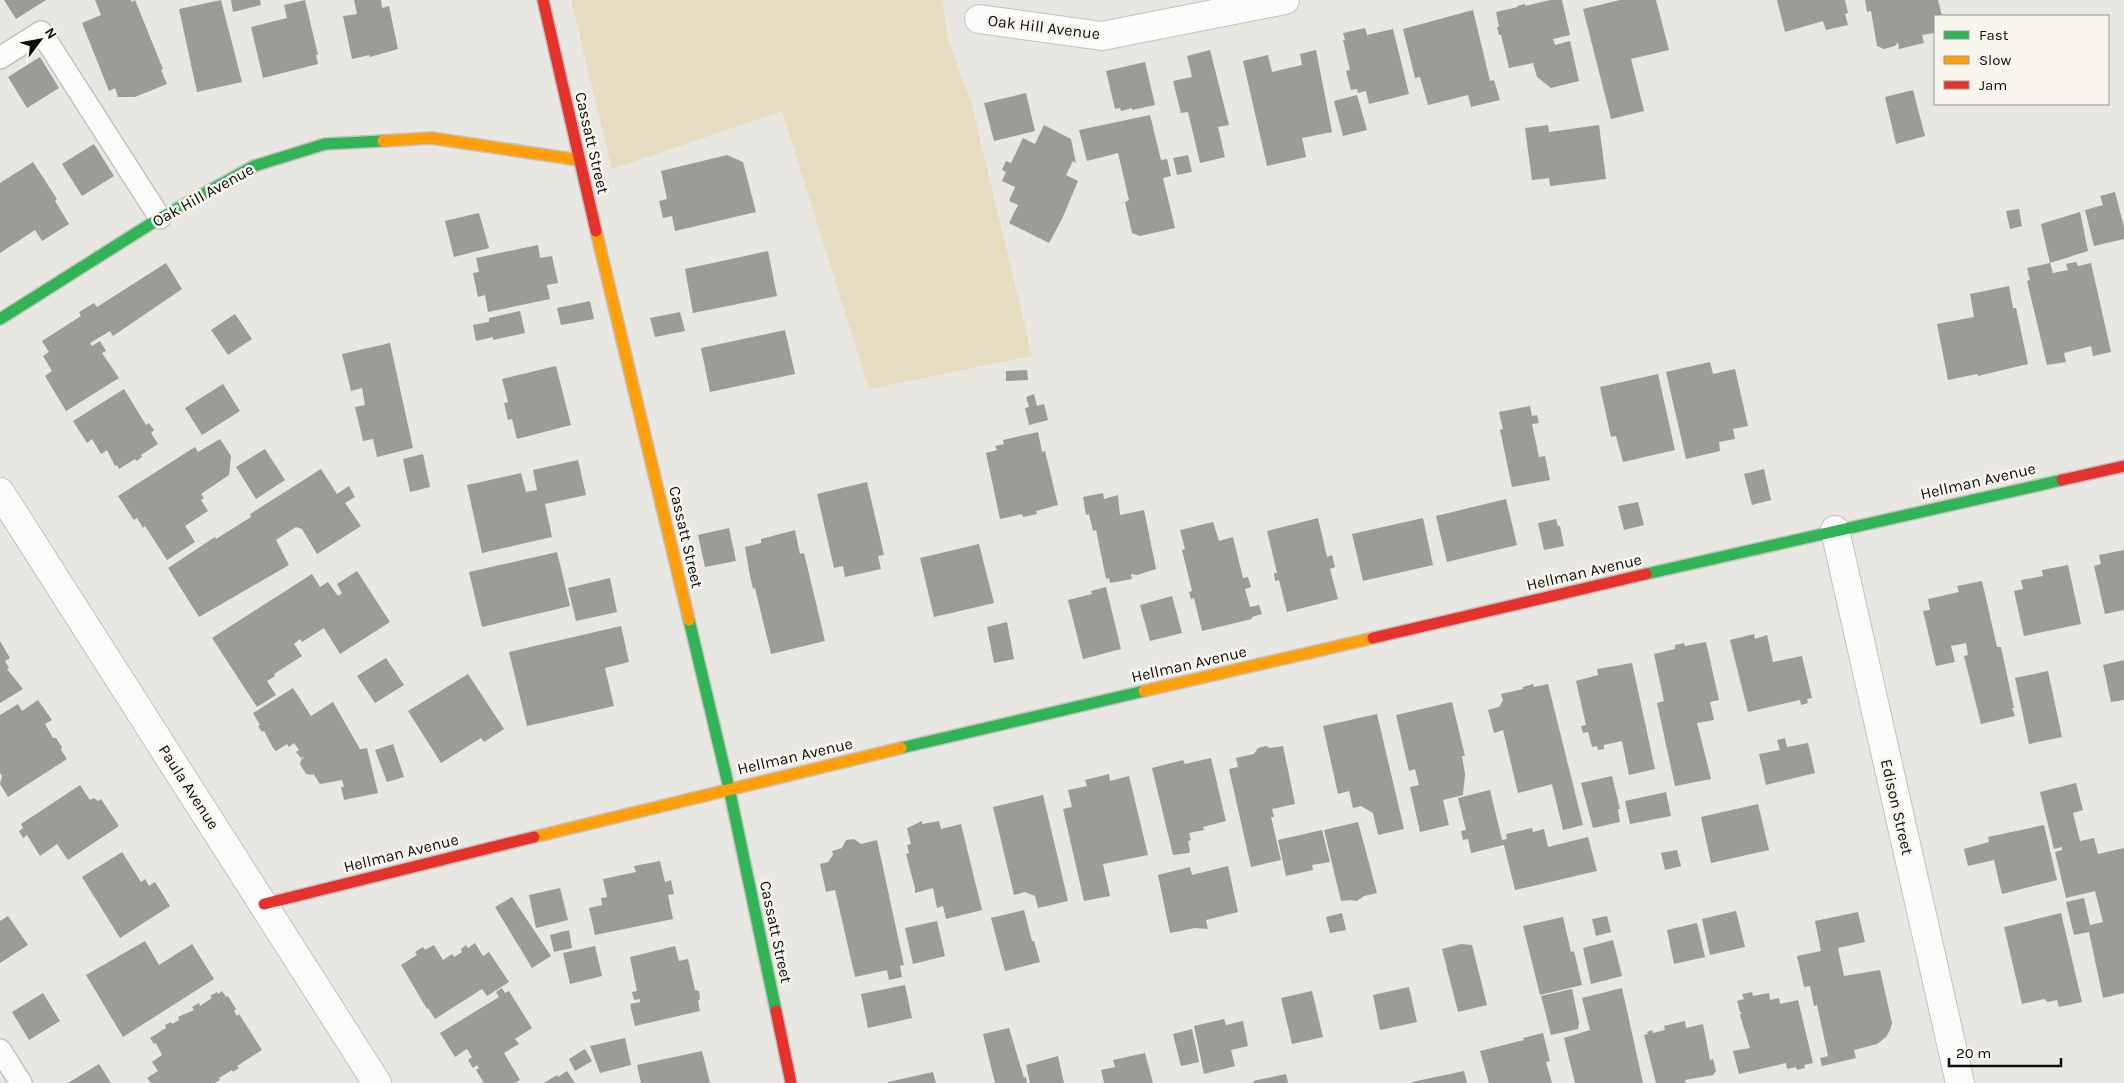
<svg xmlns="http://www.w3.org/2000/svg" width="2124" height="1083" viewBox="0 0 2124 1083" font-family="Karla,sans-serif">
<style>
.green{fill:#e6ddc0}
.building{fill:#9b9b97}
.lines{fill:none;stroke-linecap:round;stroke-linejoin:round}
.lane-casing{stroke:#c3c2bf;stroke-width:24}
.street-casing{stroke:#c3c2bf;stroke-width:30}
.fast-casing{stroke:#c3c2bf;stroke-width:14}
.slow-casing{stroke:#c3c2bf;stroke-width:14}
.jam-casing{stroke:#c3c2bf;stroke-width:14}
.lane{stroke:#fcfbfb;stroke-width:21}
.street{stroke:#fcfbfb;stroke-width:28}
.fast{stroke:#30b455;stroke-width:11}
.slow{stroke:#ff9f0a;stroke-width:11}
.jam{stroke:#e5322d;stroke-width:11}
.labels{text-anchor:middle;dominant-baseline:central;stroke-width:5;stroke-linejoin:round;paint-order:stroke}
.street-label{font-size:16px;fill:#0d0c09;stroke:#f8f5ee}
</style>
<rect width="100%" height="100%" fill="#e8e7e2"/>
<!-- green -->
<path class="green" d="M571,0h372l4,36 25,70 60,250 -163,33 -87,-278 -170,58z"/>
<!-- building -->
<path class="building" d="M4,0h42l-30,19z
M95,0h36l1,2 3,-2 28,69 -2,1 6,14 -32,13h-17l-3,-9 -6,3 -27,-68 19,-8z
M221,0l21,82 -45,10 -18,-83z
M231,0h29l1,5 -28,7z
M305,0l13,55h-2l2,9 -55,14 -12,-51 36,-9 -3,-13z
M354,0h27l1,8 7,-2 9,43 -28,8 -1,-2 -17,4 -9,-43 14,-2z
M1550,0h12l8,35 -17,4 2,6 15,-4 9,40 -28,7 -14,-11 -4,-14 -24,5 -8,-33h-2l-2,-8h2l-3,-15 22,-5 -1,-1 8,-2v2z
M1620,0h36l13,50 -38,9 13,52 -33,8 -28,-110z
M1777,0h68l3,13 -3,1 3,11 -22,5 -3,-9 -38,11z
M1865,0h73l4,16h-7v17l-13,2 2,8 -25,6 -1,-7 -3,4 -11,3 -7,-3 -6,-35 -4,1z
M1473,10l17,71 4,-1 6,20 -29,7 -3,-12 -40,10 -8,-28 -5,1 -12,-49z
M1365,28l2,7 26,-6 16,65 -40,10 -3,-13 -8,2 -1,-4 -6,1 -5,-19 4,-1 -7,-30h2l-2,-7z
M1210,50l19,75 -11,2 7,30 -25,6 -12,-51 -7,1 -8,-32 19,-4 -5,-21z
M1316,50l16,82 -30,6 4,19 -39,9 -24,-105 25,-6 4,17 30,-7 -2,-11z
M40,57l19,31 -32,20 -19,-31z
M1145,62l10,43 -23,5v-2l-11,3 -1,-3 -5,1 -9,-38z
M1913,90l12,46 -29,8 -11,-47z
M1026,93l9,38 -41,10 -10,-38z
M1357,95l10,35 -24,6 -9,-35z
M1150,115l11,45 6,-1 4,17 -8,2 12,50 -35,8 -8,-3 -7,-31 4,-2 -11,-47 -31,8 -8,-31z
M1044,125l27,14 5,24 -3,-2 -7,14 12,6 -16,38 -13,24 -40,-20 9,-18 -9,-4 6,-14 -13,-6 4,-9 -4,-2 4,-9 5,2 12,-25 12,6z
M1548,125l1,7 50,-7 7,54 -56,7 -1,-8 -17,2 -7,-52z
M94,144l20,32 -32,20 -20,-32z
M727,155l16,7 13,50 -81,19 -3,-15 -9,2 -4,-17 8,-2 -6,-28z
M1188,155l4,17 -15,3 -4,-17z
M33,162l24,37 -2,2 14,23 -27,17 -7,-11 -35,23v-70z
M2115,192l9,35v12l-30,7 -9,-36 18,-5 -3,-9z
M2019,209l3,17 -12,3 -4,-18z
M2080,212l8,39 -38,12 -9,-39z
M479,213l10,35 -35,9 -9,-36z
M538,245l2,13 12,-2 6,27 -11,2 3,14 -62,13 -3,-17 -7,2 -5,-24 6,-1 -3,-14z
M768,251l9,45 -84,17 -8,-44z
M2076,262l2,4 13,-3 20,89 -18,4 -2,-10 -27,7 2,9 -19,3 -20,-84 3,-1 -3,-12 23,-5 3,10 15,-3 -2,-6z
M166,263l16,26 -69,47 -3,-5 -20,12 2,3 8,-5 6,10 -4,2 17,25 -53,33 -21,-35 7,-5 -9,-15 6,-4 -7,-11 39,-25 -2,-4 15,-9 3,4z
M2009,286l4,22h3l12,56 -50,12 -1,-2 -29,6 -11,-56 37,-7 -4,-23z
M590,301l4,18 -33,6 -4,-17z
M520,311l5,22 -32,7v-3l-17,4 -3,-16 16,-3v-4z
M680,312l5,19 -30,6 -5,-19z
M235,314l17,25 -24,16 -17,-25z
M785,330l10,44 -85,18 -9,-44z
M390,343l23,105 -36,9 -4,-18 -10,2 -8,-34 10,-2 -3,-17 -11,3 -9,-37z
M1710,362l3,12 22,-5 13,57 -15,3 2,10 -16,3 1,9 -34,8 -20,-87z
M556,366l15,59 -54,14 -5,-20 -4,1 -4,-17 4,-1 -6,-23z
M1027,370l1,10 -22,1v-10z
M1658,374l17,76 -52,12 -7,-26 -5,1 -11,-50z
M223,384l17,27 -38,24 -17,-27z
M124,389l22,36 3,-2 5,7 -3,3 7,11 -17,11 1,2 -5,4 -2,-2 -16,10 -2,-4 -2,1 -8,-16 -6,4 -9,-15 -5,4 -14,-22z
M1034,394l3,12 7,-2 4,16 -19,5 -4,-17 4,-1 -3,-10z
M1530,406l2,10 5,-1 2,8 -7,1 7,33 6,-1 5,24 -38,7 -12,-57 3,-1 -4,-17z
M1038,432l4,20 3,-1 13,54 -22,6 1,3 -14,3 -1,-3 -22,5 -14,-66 11,-3 -2,-4 9,-2 -1,-4z
M220,439l11,17 -2,19 -28,19 3,4 -3,2 7,11 -23,15 10,16 -28,18 -22,-34 -2,2 -6,-10 -3,2 -16,-24 77,-49 3,5z
M265,449l20,31 -29,19 -20,-32z
M423,454l7,33 -20,5 -7,-33z
M578,460l8,35 -41,9 7,33 -70,16 -15,-68 54,-12 5,19 11,-2 -4,-20z
M321,469l16,25 12,-8 6,11 -10,6 16,23 -44,28 -15,-25 -6,-2 -20,13 13,25 -90,52 -31,-49 47,-31 1,2 35,-22 -1,-3z
M1764,469l7,31 -19,5 -8,-31z
M867,482l17,73 -6,1 3,13 -36,8 -2,-11 -9,2 -17,-74z
M1103,493l1,6 14,-4 2,20 24,-5 12,59 -19,6 -6,-1 1,5 -22,4 -1,-5 -3,1 -10,-49 -3,1 -4,-17 -3,1 -3,-18z
M1506,499l11,46 -70,17 -11,-46z
M1638,502l6,23 -20,5 -6,-24z
M1318,518l9,39 5,-2 3,12 -5,2 8,30 -51,13 -8,-32 -4,1 -1,-8h3l-10,-42z
M1423,518l10,47 -70,16 -11,-47z
M1556,519l2,7h2l4,20 -20,4 -6,-27z
M1213,522l6,19 14,-4 10,41 5,-1 3,10 -6,2 5,18 9,-2 3,9 -10,3v2l-50,12 -8,-33 -3,1 -2,-7 3,-1 -10,-41 3,-1 -5,-19z
M729,528l7,33 -31,6 -7,-32z
M795,530l5,24 4,-1 21,88 -54,13 -16,-66 -2,1 -4,-18 -4,-24 16,-4v-4z
M979,544l15,59 -60,14 -14,-59z
M2124,550v60l-19,4 -11,-48 7,-2 -2,-9z
M557,552l13,54 -88,21 -13,-55z
M2068,565l13,59 -57,12 -10,-45 9,-2 -2,-9 22,-4 -1,-6z
M357,571l33,51 -50,32 -16,-26 -22,14 -2,-3 -6,5 8,12 -28,18 1,2 -8,5 9,14 -19,12 -45,-69 100,-64 8,13 8,-5 10,14 4,-3 -5,-9z
M610,578l7,34 -41,9 -8,-33z
M1982,581l15,66h4l13,61h-2l3,8 -34,8 -17,-68 4,-1 -2,-12 -15,3 4,16 -19,4 -13,-55 7,-1 -2,-11 31,-7 -2,-6z
M1106,587l15,62 -38,10 -15,-59 24,-6 -1,-3z
M1172,596l10,37 -32,8 -10,-36z
M1007,622l7,37 -20,4 -7,-36z
M621,626l8,36 -24,6 9,38 -87,20 -18,-74z
M1754,634l1,5 12,-4 6,27 29,-6 10,42 -5,1 1,4 -7,2 -1,-5 -52,12 -18,-72z
M0,641l10,17 -5,3 4,7 -2,1 16,20 -23,14z
M1706,642l13,58 -9,2 4,18 -17,3 14,56 -36,7 -18,-83 7,-2 -10,-47 21,-5v-4l9,-2 1,3z
M386,658l18,27 -29,18 -18,-27z
M2124,660v40l-13,2 -8,-37z
M1632,663l23,106 -26,6 -7,-34 -18,4v4l-6,1 -1,-4 -5,1 -4,-15 -5,1 -2,-7 5,-1 -10,-44 22,-6 -1,-6z
M2048,671l14,66 -33,7 -14,-66z
M468,674l36,55 -20,13 -3,-4 -40,25 -33,-52z
M1533,684l1,3 14,-3 35,141 -20,5 -11,-46 -34,9 -15,-63 -9,3 -6,-23 11,-3 4,-7 -2,-6 22,-5v-2z
M293,688l18,28 22,-14 27,47 -4,1 11,-2 11,45 -34,7 -3,-13h3l-2,-7 -22,4 -7,-11v2l-7,-1 -6,-10 2,-6 2,1 -1,-2 -2,1 -5,-6 3,-2 -5,-7 -5,4 -2,-3 -11,7 -3,-3 -9,-17 -2,1 -4,-6 2,-1 -7,-12z
M38,700l14,20 -7,4 8,14h3l6,9 -1,3 6,9 -59,38 -8,-13 2,-8 -2,-3v-58l18,-11 4,7z
M1452,702l13,54h-3l3,18 -2,21 -20,5 6,25 -29,7 -10,-45 9,-2 -4,-16 -6,2 -13,-56z
M1377,714l27,115 -26,6 -5,-22 -12,-7 -8,2 -4,-17 -11,3 -15,-68z
M1785,738l2,9 21,-4 7,30 -49,12 -7,-31 21,-4 -3,-10z
M393,744l11,33 -17,5 -12,-32z
M1266,746l4,2 13,-2 12,58 -23,5 2,8h-3l10,43 -30,7 -22,-98 9,-2 -2,-9 18,-4 4,-6z
M1211,758l15,63 -23,6 1,3 -15,3 2,7 -3,1 2,10 -1,2 -16,2 -21,-87 31,-8 2,4z
M1109,774l1,7 19,-5 19,79 -45,9 7,32 -26,5 -21,-92 9,-2 -4,-17 19,-4 -2,-6z
M1612,776l8,33h-2l2,13 -27,6 -12,-45z
M2076,783l7,27 -10,3 7,28 14,-3 4,16 26,-6v145l-21,5 -14,-66 -15,3 -8,-33 18,-4 6,27 13,-3 -8,-31 -29,7 -11,-46 7,-2v-3l-8,2 -14,-57z
M80,785l10,15 4,-2 4,3 3,-2 18,27 -51,34 -11,-16 -17,12 -13,-21 -4,3 -4,-7 4,-3 -2,-4z
M1490,790l12,50 5,-1 -1,-5 26,-6 1,4 11,-3 4,18 40,-10 9,34 -82,19 -11,-45 -33,8 -3,-14 -5,1 -2,-9 5,-1 -8,-32z
M1666,792l5,24 -41,8 -5,-23z
M1043,795l25,106 -30,7 -3,-12 -10,-4 -11,3 -21,-88z
M1758,804l11,46 -58,13 -10,-46z
M922,821v3l17,-3 2,8 20,-5 21,86 -36,9 -3,-13 -6,2 -4,-20 -18,5v-5l-9,-34 3,-1 -2,-8 4,-1 -4,-16z
M1358,822l19,71 -13,3 -7,5 -7,-1 -9,1 -17,-71z
M2044,825l13,55 -55,14 -8,-34 -26,6 -4,-17 25,-7 -1,-5z
M1322,830l8,32 -18,3 1,5 -27,6 -8,-36z
M854,839l7,5 16,-4 27,125 -4,1 2,11 -13,3 -2,-10 -32,7 -20,-87 -9,2 -6,-28 8,-2 5,-7 -1,-4 10,-3 4,-8z
M1677,850l4,16 -16,4 -4,-17z
M122,852l19,30 4,-3 4,7 6,-4 15,24 -50,32 -38,-61z
M660,861l5,21 6,-2 3,14 -6,1 5,24 -78,16 -6,-27 13,-3 -1,-7 6,-1 -4,-18 33,-7 -2,-6z
M1228,866l10,46 -32,8 2,9 -13,-1 -25,5 -12,-58 32,-8 2,8z
M560,888l8,32 -32,8 -7,-33z
M512,897l39,59 -19,12 -37,-61z
M1024,910l8,31h2l6,21 -35,9 -14,-53z
M1736,911l9,36 -35,8 -8,-36z
M1858,912l7,30 -27,6 6,28 36,-6 12,53 -2,7 -4,7 -9,7 -23,6 2,8 -34,8 -2,-8 8,-2 -11,-51 -3,1 -4,-20 -6,1 -7,-31 24,-5 -6,-30z
M1342,913l4,17 -16,3 -4,-16z
M2061,913l21,89 -23,5 -2,-7 -9,2 -4,-3 -22,5 -18,-77z
M8,916l20,29 -28,18v-42z
M1607,916l4,16 -15,4 -4,-17z
M1563,917l8,35 3,-1 8,34 -42,10 -17,-69z
M937,921l8,35 -32,8 -8,-36z
M1697,923l8,34 -31,7 -7,-34z
M569,930l3,18 -18,4 -4,-17z
M1613,940l9,36 -31,8 -8,-36z
M145,941l14,24 33,-21 22,35 -91,58 -37,-62z
M475,943l8,13 6,-4 20,30 -22,14 -5,-7 -47,30 -7,-11 -1,1 -26,-44 16,-10 -2,-3 8,-5 2,3 9,-5 9,15 9,-6 2,3 8,-5 -1,-3 5,-4 2,3z
M1461,944l11,1 15,60 -29,7 -16,-63z
M595,946l7,30 -32,8 -7,-31z
M675,946l4,15 9,-2 7,31 4,1 1,8 -2,2 2,10 -65,15 -5,-22 10,-2v-3l-6,1 -2,-8 5,-1 -7,-34z
M905,985l7,33 -44,10 -7,-34z
M1409,987l8,35 -37,8 -7,-35z
M502,988l3,5 4,-2 23,37 -17,11 4,5 -15,9 16,27 -5,3h-31l-8,-13 3,-2 -2,-3 -4,3 -5,-8 4,-3 -5,-8 -12,8 -15,-24 59,-36 -3,-5z
M1622,988l21,95h-68l-11,-45 26,-8 -8,-32z
M1572,989l7,33 -1,7 -27,6 -10,-39z
M222,991l4,6 2,-1 8,13 -2,2 3,5 2,-2 23,36 -25,16 2,2 -6,4 -1,-2 -13,8 1,2 -5,3h-64l-4,-5 11,-7 -6,-9 10,-7 -6,-12 -2,1 -4,-6 16,-10 -1,-3 6,-3 1,2 7,-4 -1,-3 16,-7 -2,-3 7,-4 1,3 12,-8 -2,-2 7,-4 1,2z
M1312,991l11,46 -31,7 -11,-46z
M1752,992l1,4 16,-3 1,7 9,-2 1,6 18,-4 15,63 -9,2 1,3 -8,2 -1,-3 -9,2 -1,-6 -47,11 -6,-23 17,-3 -10,-33 2,-3h-2l-3,-11 7,-2 -2,-5z
M43,993l17,28 -31,19 -17,-28z
M1224,1019l2,6 17,-4 5,25 -17,4 4,16 -31,8 -10,-48z
M1685,1021l1,7 17,-4 7,36 3,-1 3,12 -3,4 -28,5 1,3h-30l-12,-48 4,-1 -1,-2 5,-2 1,3 12,-3 -1,-4z
M1009,1028l15,50 2,-1 1,6h-32l-12,-49z
M1192,1029l7,33 -18,4 -8,-32z
M1543,1033l7,28 -4,1 6,21h-63l-9,-32 44,-11 -1,-2z
M625,1038l6,27 -31,8 -10,-27z
M585,1049l7,12 -17,10 -6,-12z
M702,1051l8,32h-69l-4,-18z
M1145,1053l8,30h-49l-3,-13 14,-3 -2,-7z
M1058,1056l6,27h-34l-4,-18z
M99,1064l12,19h-43z
M567,1071l8,12h-31l13,-8 1,2z
M1464,1071l3,12h-55v-1z
M933,1072l3,11h-48v-1z
M1286,1074l2,9h-34l-1,-2z"/>
<g class="lines">
<defs>
<path id="lane" d="M0,58l41,-26 119,186
M0,1050l21,33"/>
<path id="street" d="M979,19l123,17 183,-36
M0,492l377,591
M1835,530l125,553"/>
<path id="fast" d="M0,319l160,-101 94,-52 71,-22 58,-3
M1646,574l416,-94
M689,620l40,168 47,223
M901,748l243,-57"/>
<path id="slow" d="M383,141l48,-3 148,22
M596,231l93,389
M1144,691l229,-53
M534,837l367,-89"/>
<path id="jam" d="M543,0l53,231
M2062,480l62,-14
M1373,638l273,-64
M264,904l270,-67
M776,1011l15,72"/>
</defs>
<!-- lane casing -->
<use href="#lane" class="lane-casing"/>
<!-- street casing -->
<use href="#street" class="street-casing"/>
<!-- fast casing -->
<use href="#fast" class="fast-casing"/>
<!-- slow casing -->
<use href="#slow" class="slow-casing"/>
<!-- jam casing -->
<use href="#jam" class="jam-casing"/>
<!-- lane -->
<use href="#lane" class="lane"/>
<!-- street -->
<use href="#street" class="street"/>
<!-- fast -->
<use href="#fast" class="fast"/>
<!-- slow -->
<use href="#slow" class="slow"/>
<!-- jam -->
<use href="#jam" class="jam"/>
</g>
<g class="labels">
<!-- street labels -->
<g class="street-label">
<text transform="translate(1044 27) rotate(7)">Oak Hill Avenue</text>
<text transform="translate(592 143) rotate(77)">Cassatt Street</text>
<text transform="translate(203 195) rotate(-29)">Oak Hill Avenue</text>
<text transform="translate(1978 481) rotate(-13)">Hellman Avenue</text>
<text transform="translate(686 537) rotate(77)">Cassatt Street</text>
<text transform="translate(1584 572) rotate(-13)">Hellman Avenue</text>
<text transform="translate(1189 664) rotate(-13)">Hellman Avenue</text>
<text transform="translate(795 756) rotate(-13)">Hellman Avenue</text>
<text transform="translate(189 787) rotate(57)">Paula Avenue</text>
<text transform="translate(1897 807) rotate(77)">Edison Street</text>
<text transform="translate(401 853) rotate(-14)">Hellman Avenue</text>
<text transform="translate(776 932) rotate(78)">Cassatt Street</text>
</g>
</g>
<!-- legend -->
<rect x="1934" y="15" width="175" height="90" fill="#f8f5ee" stroke="#9a9892"/>
<rect x="1944" y="31" width="25" height="8" fill="#30b455" stroke="#9a9892"/>
<text x="1979" y="40" font-size="15" fill="#0d0c09">Fast</text>
<rect x="1944" y="56" width="25" height="8" fill="#ff9f0a" stroke="#9a9892"/>
<text x="1979" y="65" font-size="15" fill="#0d0c09">Slow</text>
<rect x="1944" y="81" width="25" height="8" fill="#e5322d" stroke="#9a9892"/>
<text x="1979" y="90" font-size="15" fill="#0d0c09">Jam</text>
<!-- north arrow -->
<g transform="translate(40 40) rotate(58)" stroke="#f8f5ee" stroke-width="4" paint-order="stroke">
<path d="M0-4L9 19L0 12L-9 19Z" fill="#0d0c09"/>
<text y="-8" font-size="14" font-weight="bold" text-anchor="middle" fill="#0d0c09">N</text>
</g>
<!-- scale -->
<path d="M1949 1058v8h112v-8" fill="none" stroke="#0d0c09" stroke-width="2.5"/>
<text x="1956" y="1058" font-size="15" fill="#0d0c09" stroke="#f8f5ee" stroke-width="4" paint-order="stroke">20 m</text>
</svg>
